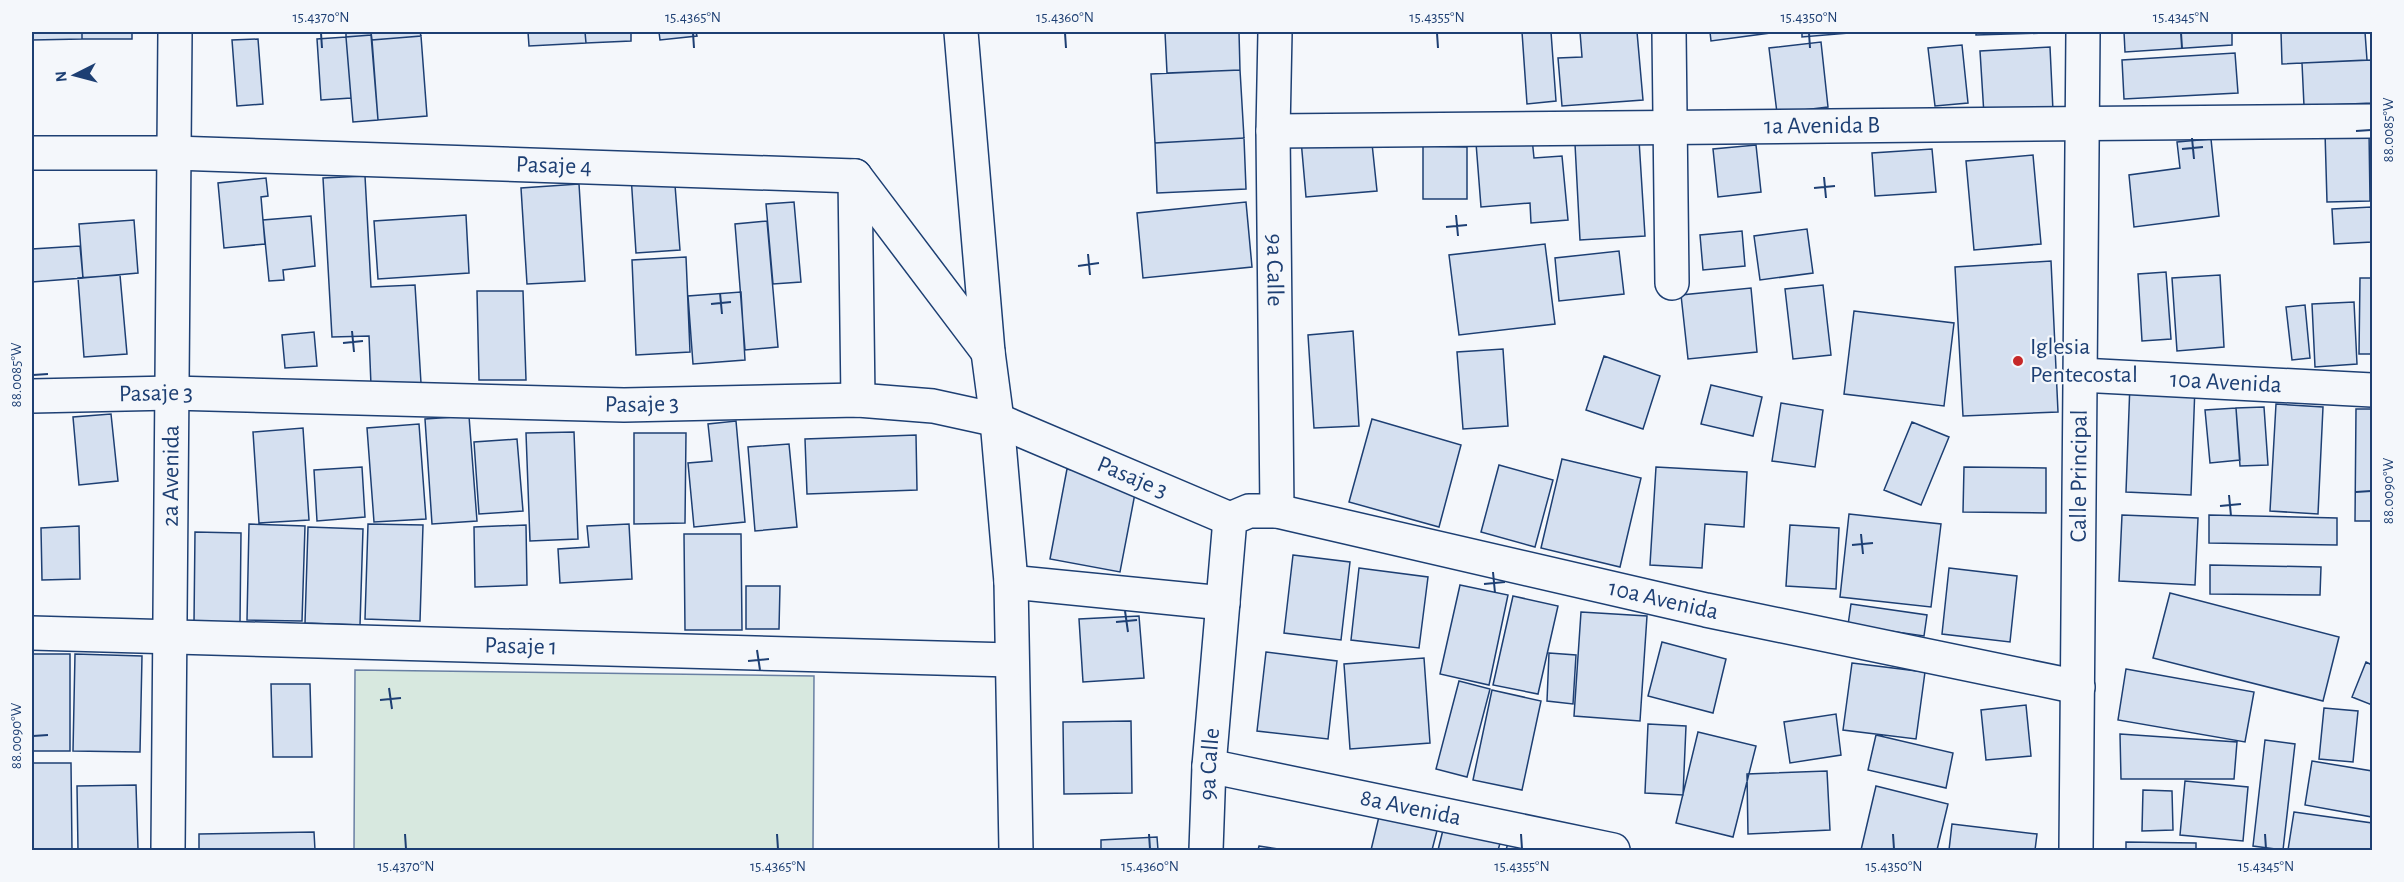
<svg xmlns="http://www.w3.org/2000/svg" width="2404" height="882" viewBox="0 0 2404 882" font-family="'Alegreya Sans',sans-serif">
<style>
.green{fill:#d7e8df;stroke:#687fa3;stroke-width:1.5}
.building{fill:#d5e0f0;stroke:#1d3f73;stroke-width:1.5}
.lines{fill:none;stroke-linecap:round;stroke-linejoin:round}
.minor-casing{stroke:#1d3f73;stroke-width:36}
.minor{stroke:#f4f7fb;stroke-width:33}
.ticks{fill:none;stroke:#1d3f73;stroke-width:2}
.poi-dot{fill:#c62828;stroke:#f4f7fb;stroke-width:2}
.labels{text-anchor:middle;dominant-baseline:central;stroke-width:4.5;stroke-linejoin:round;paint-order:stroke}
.street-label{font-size:24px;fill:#1d3f73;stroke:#f4f7fb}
.poi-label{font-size:24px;fill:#1d3f73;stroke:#f4f7fb;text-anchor:start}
.neatline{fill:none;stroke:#1d3f73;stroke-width:2}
.ticks-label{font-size:15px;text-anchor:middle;fill:#1d3f73}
</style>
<rect width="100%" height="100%" fill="#f4f7fb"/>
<!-- green -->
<path class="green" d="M355,670l459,6 -1,174h-459z"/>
<!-- building -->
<path class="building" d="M32,32h50v7l-50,1z
M82,32h50v7h-50z
M346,32h25v3l-25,2z
M371,32h49l1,4 -49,4z
M528,32h57l1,11 -57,3z
M585,32h46v9l-45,2z
M659,32h37l1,4 -37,4z
M1165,32h74l1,38 -73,3z
M1522,32h29l5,69 -29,3z
M1580,32h57l6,68 -81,6 -4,-48 24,-1z
M1710,32h60v1l-59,8z
M1802,32h59l-59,5z
M1976,32h69v1l-69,2z
M2124,32h108v13l-107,7z
M2281,32h84l2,28 -85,4z
M371,35l7,85 -25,2 -7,-85z
M421,36l6,80 -49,4 -6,-80z
M346,37l5,61 -30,2 -4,-61z
M258,39l5,65 -26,2 -5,-66z
M1821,42l7,65 -51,6 -8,-65z
M1962,45l6,58 -33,3 -7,-58z
M2050,47l3,64 -69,4 -4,-64z
M2235,53l3,40 -114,6 -2,-39z
M2372,60v43l-68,3 -2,-43z
M1240,70l4,68 -89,5 -4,-69z
M2369,131l1,70 -43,1 -2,-70z
M1371,134l6,57 -71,6 -5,-57z
M1244,138l2,51 -89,4 -2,-50z
M1532,138l2,20 28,-2 6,64 -37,3 -1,-20 -49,4 -5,-64z
M2211,139l8,77 -85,11 -5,-52 51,-7 -3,-26z
M1639,140l6,96 -65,4 -5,-96z
M1756,145l5,47 -43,5 -5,-48z
M1423,146l44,1v52h-44z
M1932,149l4,43 -61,4 -3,-43z
M2033,155l8,89 -67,6 -8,-89z
M674,172l6,78 -44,3 -5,-78z
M365,176l6,111 44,-2 6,98 -50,2 -2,-49 -37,1 -9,-159z
M266,178l2,18 -7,1 4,47 -41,4 -6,-65z
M579,184l6,97 -58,3 -6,-96z
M794,202l7,80 -28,2 -7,-80z
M1246,202l6,65 -109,11 -6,-65z
M2372,207v35l-38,2 -2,-35z
M466,215l3,58 -91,6 -4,-58z
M311,216l4,50 -32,4 1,10 -15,1 -6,-61z
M134,220l4,53 -55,5 -4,-54z
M767,221l11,126 -33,3 -10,-126z
M1807,229l6,44 -53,7 -6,-44z
M1742,231l3,35 -42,4 -3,-35z
M1545,244l10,80 -96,11 -10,-80z
M80,246l3,32 -51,4v-33z
M1619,251l5,43 -65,7 -4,-43z
M686,257l4,95 -54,3 -4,-95z
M2051,261l7,151 -95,4 -8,-149z
M2166,272l5,67 -29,2 -4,-67z
M120,275l7,79 -43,3 -6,-79z
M2220,275l4,72 -47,4 -5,-73z
M2360,278h12v76h-13z
M1823,285l8,70 -38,4 -8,-70z
M1751,288l6,64 -69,7 -7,-64z
M477,291h46l3,89h-47z
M741,292l4,68 -52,4 -5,-68z
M2354,302l3,62 -42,3 -3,-63z
M2305,305l5,53 -18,2 -6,-53z
M1854,311l100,12 -10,83 -100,-12z
M1353,331l6,95 -45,2 -6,-93z
M314,332l3,34 -32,2 -3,-33z
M1503,349l5,77 -45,3 -6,-77z
M1604,356l56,20 -17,53 -57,-19z
M2130,383l65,3 -4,109 -65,-3z
M1711,385l51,12 -9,39 -52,-12z
M1781,403l42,7 -8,57 -43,-6z
M2276,404l47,3 -5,107 -48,-3z
M2264,407l4,58 -28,1 -4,-58z
M2236,408l4,52 -30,3 -5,-53z
M2356,409h16v112h-17z
M111,414l7,67 -39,4 -6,-68z
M469,416l8,105 -45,3 -7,-105z
M1372,419l89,26 -22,82 -90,-25z
M736,421l9,101 -51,5 -6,-64 24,-2 -4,-37z
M1912,422l37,15 -28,68 -37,-15z
M419,424l7,95 -52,3 -7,-94z
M303,428l6,92 -50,3 -6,-91z
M574,432l4,107 -48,2 -4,-108z
M634,433h52l-1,90 -51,1z
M916,435l1,55 -110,4 -2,-55z
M517,439l6,72 -44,3 -5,-72z
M789,444l8,83 -42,4 -7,-84z
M1562,459l79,19 -21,89 -79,-19z
M1499,465l54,15 -18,67 -54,-15z
M362,467l3,50 -48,4 -3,-51z
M1656,467l91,5 -3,55 -39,-3 -3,44 -52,-3z
M1964,467l82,1v45l-83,-1z
M1067,469l70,14 -17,89 -70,-13z
M1849,514l92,10 -10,83 -91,-10z
M2122,515l76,3 -3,67 -76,-4z
M2209,515l128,3v27l-128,-2z
M249,524l56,2 -3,95 -55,-1z
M368,524l55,1 -3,96 -55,-2z
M629,524l3,55 -72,4 -2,-34 31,-2 -2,-21z
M526,525l1,60 -52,2 -1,-60z
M1790,525l49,3 -3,61 -50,-3z
M79,526l1,53 -38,1 -1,-52z
M308,527l55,2 -3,96 -55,-2z
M195,532l46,1 -1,90h-46z
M684,534h57l1,96h-57z
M1293,555l57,7 -9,78 -57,-7z
M2210,565l111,2 -1,28 -110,-1z
M1359,568l69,9 -9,71 -68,-8z
M1949,568l68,8 -7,66 -68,-8z
M1460,585l48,10 -19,90 -49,-11z
M746,586h34l-1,43h-33z
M2170,593l169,44 -16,64 -170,-43z
M1513,596l45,10 -20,88 -45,-9z
M1851,604l76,11 -3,21 -76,-11z
M1581,612l66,4 -7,105 -66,-5z
M1139,616l5,62 -61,4 -4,-63z
M1662,642l64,17 -13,54 -65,-17z
M1266,652l71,9 -9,78 -71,-8z
M1549,653l27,2 -3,49 -26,-3z
M32,654h38v97h-38z
M75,654l67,2 -2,96 -67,-1z
M1424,658l6,85 -80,6 -6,-85z
M2366,662l6,3v40l-20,-8z
M1852,663l73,9 -9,67 -73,-9z
M2126,669l128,23 -9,50 -127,-22z
M1459,681l31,8 -23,88 -31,-8z
M271,684h39l2,73h-39z
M1492,690l49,11 -19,89 -49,-10z
M2026,705l5,51 -45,4 -5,-50z
M2324,708l34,3 -5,51 -34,-3z
M1836,714l5,41 -51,8 -6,-41z
M1131,721l1,72 -68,1 -1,-72z
M1648,724l38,2 -3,69 -38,-2z
M1698,732l58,14 -23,91 -57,-14z
M2120,734l117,8 -3,37h-113z
M1876,735l77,18 -7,35 -78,-18z
M2265,740l30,4 -12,106 -30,-4z
M2312,761l60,10v46l-67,-12z
M32,763h39l1,87h-40z
M1827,771l3,59 -82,4 -1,-60z
M2185,781l63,6 -5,54 -63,-6z
M136,785l2,64 -60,1 -1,-64z
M1876,786l72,18 -11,46h-76z
M2143,790l29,1 1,39 -31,1z
M1382,804l58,15 -8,31h-61z
M2294,812l78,11v27h-84z
M1445,822l57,15 -4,13h-60z
M1952,824l85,10 -2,16h-86z
M314,832l1,18h-116v-16z
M1510,836l55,14h-59z
M1157,837l1,13h-57v-10z
M2126,842l70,1v7h-70z
M1259,846l26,4h-27z"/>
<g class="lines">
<defs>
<g id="minor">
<path d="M961,32l27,320 9,68 14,162 5,268"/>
<path id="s1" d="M1275,32l-2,99 4,380"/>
<path d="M1669,32l3,251"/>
<path id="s2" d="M1273,131l1099,-10"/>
<path id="s3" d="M32,153h142l681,23 133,176"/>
<path d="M855,176l3,224"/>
<path id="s4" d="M2080,375l292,15"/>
<path id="s5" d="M32,396l140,-3 452,12 234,-5 75,6 64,14 233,99"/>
<path d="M1011,582l212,21"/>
<path id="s6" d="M32,633l979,27"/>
<path id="s7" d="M1209,766l404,84"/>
<path id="s8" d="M168,850l7,-818"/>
<path id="s9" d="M1206,850l3,-84 21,-247 19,-8h28l429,99 372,77"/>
<path id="s10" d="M2076,850l7,-818"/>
</g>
</defs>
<!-- minor casing -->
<use href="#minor" class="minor-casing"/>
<!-- minor -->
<use href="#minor" class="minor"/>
</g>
<!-- ticks -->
<path class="ticks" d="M321,33l1,15M693,33l1,15M1065,33l1,15M1437,33l1,15M1809,33l1,15M2181,33l1,15M2356,131l15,-1M2192,138l2,21M2182,149l21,-2M1824,177l2,21M1814,188l21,-2M1456,215l2,21M1446,227l21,-2M1088,254l2,21M1078,266l21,-3M720,293l2,21M711,304l20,-2M352,331l2,21M343,343l20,-2M33,375l15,-1M2356,492l15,-1M2229,495l2,21M2220,506l21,-2M1861,534l2,20M1852,545l21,-2M1493,572l2,21M1484,584l21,-2M1125,611l3,21M1116,622l21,-2M757,650l3,20M748,661l21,-2M389,688l3,21M380,700l21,-2M33,736l15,-1M405,834l1,15M777,834l1,15M1149,834l1,15M1521,834l1,15M1893,834l1,15M2265,834l1,15"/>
<!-- markers -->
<circle class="poi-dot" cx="2018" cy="361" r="6"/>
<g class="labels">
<!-- street labels -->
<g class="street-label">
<text stroke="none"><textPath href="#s2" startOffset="549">1a Avenida B</textPath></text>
<text stroke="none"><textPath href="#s3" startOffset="522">Pasaje 4</textPath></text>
<text stroke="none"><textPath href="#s1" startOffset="238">9a Calle</textPath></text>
<text stroke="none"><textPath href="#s4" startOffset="146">10a Avenida</textPath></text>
<text stroke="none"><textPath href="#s5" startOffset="124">Pasaje 3</textPath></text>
<text stroke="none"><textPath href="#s5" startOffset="610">Pasaje 3</textPath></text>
<text stroke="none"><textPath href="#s8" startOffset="374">2a Avenida</textPath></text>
<text stroke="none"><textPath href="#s10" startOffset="374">Calle Principal</textPath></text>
<text stroke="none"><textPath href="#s5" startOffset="1114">Pasaje 3</textPath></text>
<text stroke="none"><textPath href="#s9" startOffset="777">10a Avenida</textPath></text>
<text stroke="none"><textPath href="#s6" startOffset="489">Pasaje 1</textPath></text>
<text stroke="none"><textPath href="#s9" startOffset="86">9a Calle</textPath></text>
<text stroke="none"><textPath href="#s7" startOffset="206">8a Avenida</textPath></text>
</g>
<!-- poi labels -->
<g class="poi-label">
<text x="2030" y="347">Iglesia<tspan x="2030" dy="28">Pentecostal</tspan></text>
</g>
</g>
<!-- border -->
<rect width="2404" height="882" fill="none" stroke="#f4f7fb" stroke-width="66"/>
<!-- north arrow -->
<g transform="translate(75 75) rotate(264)" stroke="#f4f7fb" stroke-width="4.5" paint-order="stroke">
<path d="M0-4.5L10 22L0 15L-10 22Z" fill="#1d3f73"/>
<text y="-9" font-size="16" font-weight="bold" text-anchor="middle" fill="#1d3f73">N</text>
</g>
<rect x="33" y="33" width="2338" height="816" class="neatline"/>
<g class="ticks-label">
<text x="321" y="22">15.4370°N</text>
<text x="693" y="22">15.4365°N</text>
<text x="1065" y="22">15.4360°N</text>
<text x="1437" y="22">15.4355°N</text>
<text x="1809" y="22">15.4350°N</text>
<text x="2181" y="22">15.4345°N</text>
<text transform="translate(2388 130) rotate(-90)" y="5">88.0085°W</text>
<text transform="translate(16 375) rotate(-90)" y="5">88.0085°W</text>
<text transform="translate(2388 491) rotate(-90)" y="5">88.0090°W</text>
<text transform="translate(16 736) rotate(-90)" y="5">88.0090°W</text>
<text x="406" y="871">15.4370°N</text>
<text x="778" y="871">15.4365°N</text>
<text x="1150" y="871">15.4360°N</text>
<text x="1522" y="871">15.4355°N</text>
<text x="1894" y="871">15.4350°N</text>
<text x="2266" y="871">15.4345°N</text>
</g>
</svg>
